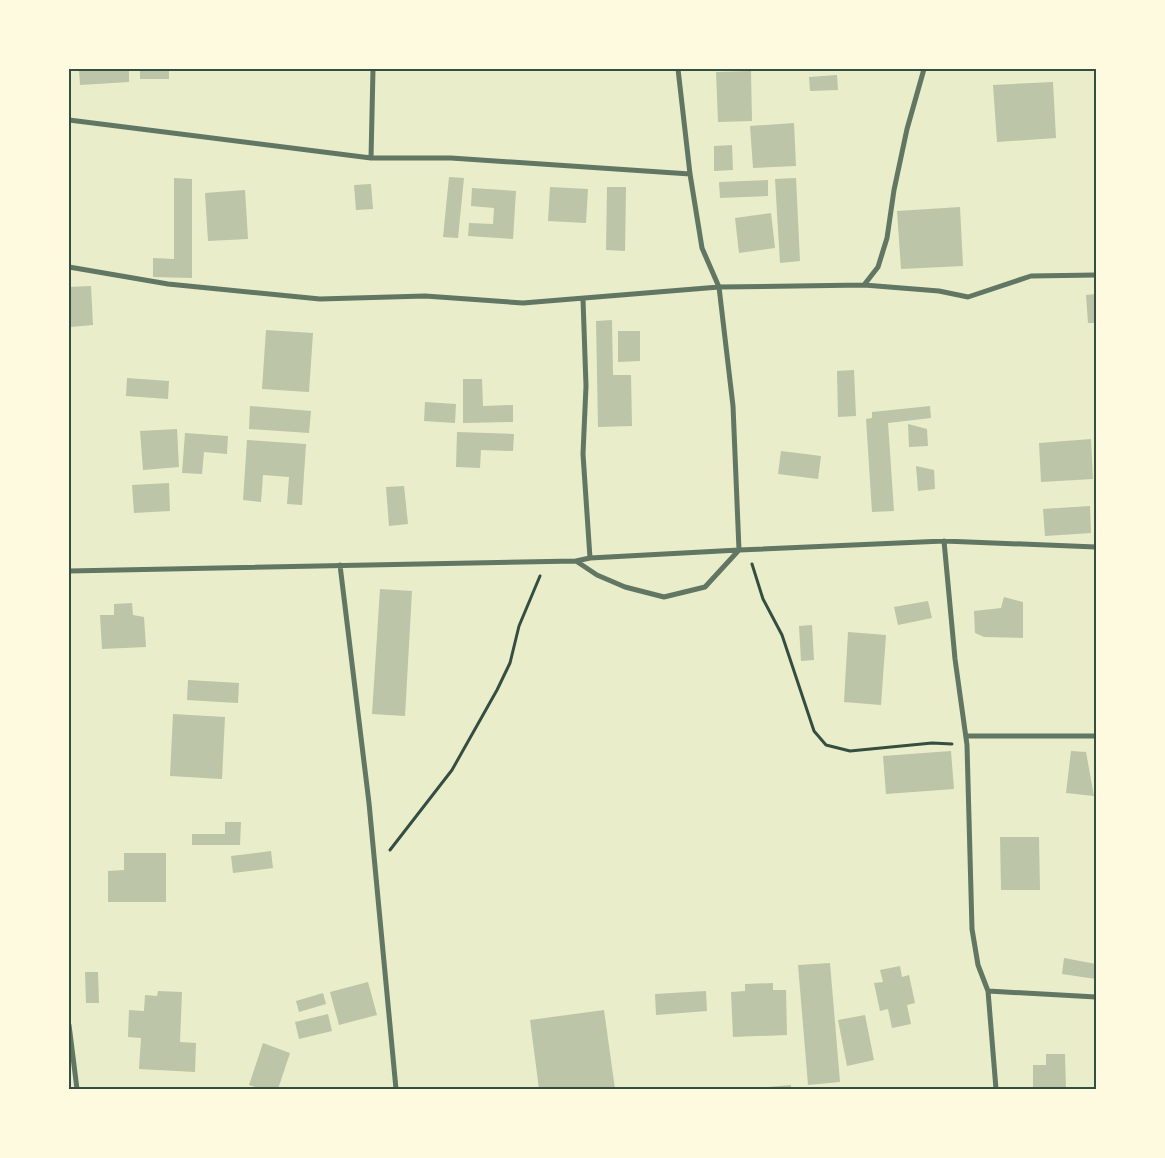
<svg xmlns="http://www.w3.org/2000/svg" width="1165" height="1158" viewBox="0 0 1165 1158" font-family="'Titillium Web',sans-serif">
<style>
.building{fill:#bcc5a7}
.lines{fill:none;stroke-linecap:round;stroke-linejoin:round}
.path{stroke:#344e41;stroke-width:3}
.minor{stroke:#617663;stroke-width:5}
.neatline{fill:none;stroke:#344e41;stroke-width:2}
</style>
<rect width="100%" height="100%" fill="#e9edc9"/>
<!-- building -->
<path class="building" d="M79,69h50v13l-49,3z
M140,69h29v10h-29z
M751,71l1,50 -34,1 -2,-50z
M837,75l1,15 -28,1 -1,-14z
M1053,82l3,56 -59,4 -4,-57z
M794,123l2,43 -43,2 -3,-42z
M732,145l1,25 -19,1v-25z
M449,177l15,1 -6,60 -15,-1z
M174,178l18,1v99l-39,-1v-19l21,1z
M796,178l4,83 -20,2 -5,-84z
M768,180v16l-48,2 -1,-16z
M371,184l2,25 -17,1 -2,-25z
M550,187l38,2 -2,34 -38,-2z
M607,187h19l-1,64 -19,-1z
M472,188l44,3 -3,48 -45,-3 1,-13 24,1 1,-16 -23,-2z
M245,190l3,49 -40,2 -3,-48z
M960,207l3,59 -62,3 -4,-58z
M771,213l4,35 -36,5 -4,-35z
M91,286l2,39 -23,2 -1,-40z
M1096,294v29h-8l-2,-28z
M612,320l1,55h18l1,51 -34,1 -2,-106z
M266,330l47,3 -4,59 -47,-3z
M618,331h22v30l-22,1z
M854,370l2,46 -18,1 -1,-46z
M127,378l42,3 -1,18 -42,-3z
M463,379h19l1,27 30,-1v17l-50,1z
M425,402l31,2 -1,19 -31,-2z
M250,406l61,5 -2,22 -60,-4z
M930,406l1,12 -43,5 6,88 -22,1 -6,-93 6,-1v-6z
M908,424l19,5 1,17 -19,1z
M177,429l2,38 -36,3 -3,-39z
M457,432l57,2 -1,17 -32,-1 -1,18 -24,-1z
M185,433l43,3 -1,18 -23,-2 -2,22 -20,-1z
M1091,439l2,40 -52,3 -2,-39z
M247,440l59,4 -4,61 -15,-1 2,-27 -26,-2 -2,27 -18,-2z
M781,451l40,5 -3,23 -40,-5z
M916,466l18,4 1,19 -17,2z
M169,483l1,28 -36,2 -2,-28z
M404,486l4,38 -19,2 -3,-39z
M1090,506l1,27 -46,3 -2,-27z
M380,589l32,2 -7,125 -33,-2z
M1004,597l19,5v36l-39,-1 -9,-4 -1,-22 27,-3z
M928,601l4,17 -34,7 -4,-18z
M132,603l1,12 11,2 2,30 -44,2 -2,-34h14v-11z
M812,625l2,35 -13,1 -2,-35z
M848,632l38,3 -5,70 -37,-3z
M188,680l51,3 -1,20 -51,-3z
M173,714l52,3 -3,62 -52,-3z
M951,751l3,38 -68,5 -3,-38z
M1071,751l15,1 8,44 -28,-3z
M225,822h16l-1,23h-48v-11h33z
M1000,837h39l1,53h-39z
M271,851l2,17 -40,5 -2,-17z
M124,853h42v49h-58v-31l16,-1z
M1064,958l32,6v15l-34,-5z
M830,963l10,119 -32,3 -10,-120z
M900,966l2,11 7,-2 6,28 -8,2 4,19 -19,4 -4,-19 -8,2 -6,-28 9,-1 -3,-12z
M85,972h13l1,31h-13z
M368,982l9,33 -38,10 -9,-33z
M773,983v7h13l1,45 -54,2 -2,-45 14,-1v-7z
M158,991l24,1 -2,50 16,1 -1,29 -56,-3 2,-31 -13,-1 1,-27 15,1 1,-16 12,1z
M706,991l1,20 -51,4 -1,-21z
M323,993l3,11 -27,8 -3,-11z
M604,1010l11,79h-76l-9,-69z
M328,1014l4,17 -33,8 -4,-17z
M865,1015l9,45 -27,6 -9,-46z
M263,1043l27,10 -12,36h-16l-13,-4z
M1046,1054h19l1,35h-33v-24h13z
M791,1085v4h-35v-1z"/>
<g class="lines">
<!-- path -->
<path class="path" d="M752,564l11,35 19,36 32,96 12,14 24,6 82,-8 20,1
M390,850l62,-80 45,-80 13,-27 9,-37 21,-50"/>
<!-- minor -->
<path class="minor" d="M69,120l302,38h80l239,16
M371,158l2,-89
M69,267l99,17 152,15 105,-3 98,7 196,-16 145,-2 75,6 29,6 63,-21 65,-1
M864,285l14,-18 9,-29 7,-48 13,-61 17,-60
M583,299l3,87 -3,68 7,104
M944,541l11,118 12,86 5,184 6,36 10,26 8,98
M576,561l14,-3 149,-8 -6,-144 -14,-119 -17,-39 -12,-74 -12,-105
M340,565l29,238 27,286
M69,571l507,-10 21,14 28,12 39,10 41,-10 34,-37 205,-9 152,6
M967,736h129
M988,991l108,6
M69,1025l8,64"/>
</g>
<!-- border -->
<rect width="1165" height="1158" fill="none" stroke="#fefae0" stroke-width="140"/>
<rect x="70" y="70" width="1025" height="1018" class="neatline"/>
</svg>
